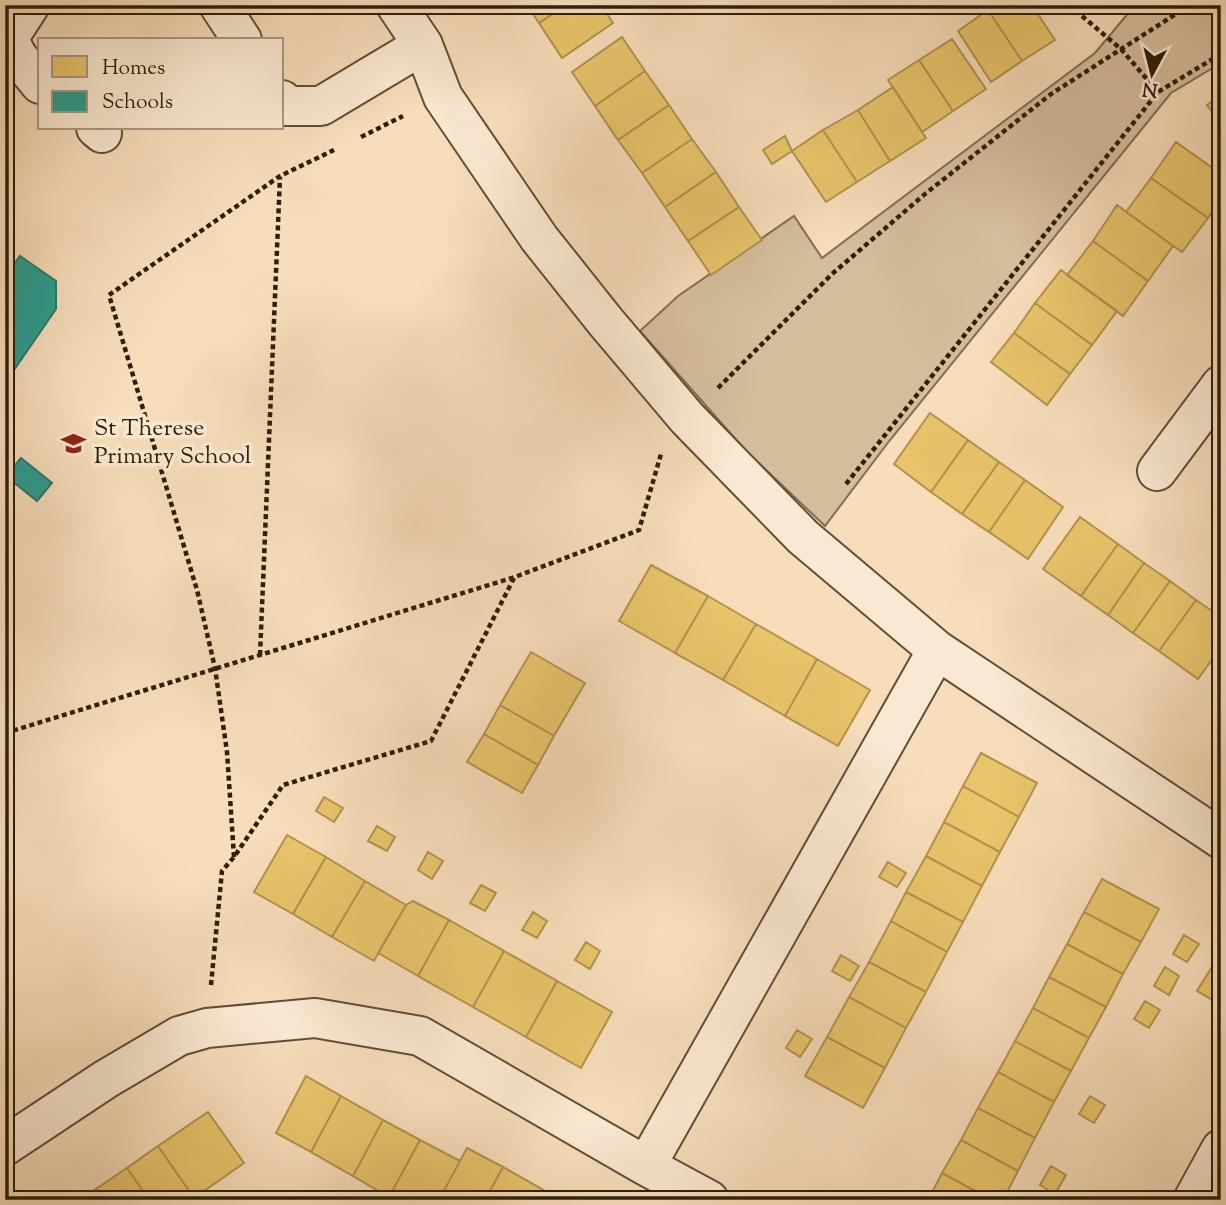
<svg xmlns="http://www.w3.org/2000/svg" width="1226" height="1205" viewBox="0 0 1226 1205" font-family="'Sorts Mill Goudy',serif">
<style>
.green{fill:#d5bd9c;stroke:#816e54;stroke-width:2}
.homes{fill:#e9c46a;stroke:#b1924e;stroke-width:2}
.schools{fill:#2a9d8f;stroke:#2b7768;stroke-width:2}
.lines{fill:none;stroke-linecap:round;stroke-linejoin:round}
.minor-casing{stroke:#604e38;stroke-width:42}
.path{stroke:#2d1f0c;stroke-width:4.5;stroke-dasharray:5 3.5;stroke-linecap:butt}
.minor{stroke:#fae9d2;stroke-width:38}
.labels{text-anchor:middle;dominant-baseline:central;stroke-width:7;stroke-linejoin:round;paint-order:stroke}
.poi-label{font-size:24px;fill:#2d1f0c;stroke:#fae9d2;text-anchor:start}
</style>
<rect width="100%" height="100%" fill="#f7ddba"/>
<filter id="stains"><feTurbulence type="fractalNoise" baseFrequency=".00286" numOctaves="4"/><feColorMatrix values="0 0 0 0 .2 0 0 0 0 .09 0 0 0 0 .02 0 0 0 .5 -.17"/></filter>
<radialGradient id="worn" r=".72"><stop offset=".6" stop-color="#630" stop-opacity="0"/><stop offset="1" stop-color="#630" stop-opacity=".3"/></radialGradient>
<!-- green -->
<path class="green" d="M1135,5h86v58l-50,30 -281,347 -65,86 -78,-74 -107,-121 38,-35 116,-80 28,42 273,-205z"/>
<!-- homes -->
<path class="homes" d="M527,5h39l-27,18z
M566,5h35l12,18 -51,35 -23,-35z
M996,5h36l23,35 -33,21 -34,-51z
M988,10l34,51 -31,21 -33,-51z
M622,37l23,34 -50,35 -23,-34z
M952,39l34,50 -33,22 -34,-51z
M919,60l34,51 -31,21 -34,-52z
M645,71l24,34 -51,35 -23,-34z
M893,87l33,51 -36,23 -32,-51z
M1221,95v29l-14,-19z
M669,105l23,34 -50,34 -24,-33z
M858,110l32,51 -33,21 -34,-52z
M823,130l34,52 -31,20 -34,-51z
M785,136l7,15 -20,13 -9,-14z
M692,139l24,33 -51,35 -23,-34z
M1176,142l45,32v25l-13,19 -57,-40z
M716,172l23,35 -51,34 -23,-34z
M1151,178l57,40 -26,34 -56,-40z
M1117,205l56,41 -25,35 -55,-40z
M739,207l23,33 -51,35 -23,-34z
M1093,241l55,40 -25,35 -56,-41z
M1061,270l56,41 -25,34 -57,-42z
M1035,303l57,42 -22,29 -56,-41z
M1014,333l56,41 -23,31 -56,-43z
M930,413l38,27 -37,52 -37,-28z
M968,440l31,22 -37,52 -31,-22z
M999,462l26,18 -36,52 -27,-18z
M1025,480l38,27 -35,52 -39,-27z
M1080,517l38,27 -37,52 -38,-27z
M1118,544l26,19 -36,52 -27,-19z
M1144,563l26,18 -37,52 -25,-18z
M651,565l57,31 -33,57 -56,-32z
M1170,581l26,19 -37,51 -26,-18z
M708,596l48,28 -33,56 -48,-27z
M1196,600l19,13 6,-8v42l-23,32 -39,-28z
M756,624l61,35 -32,57 -62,-36z
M531,652l54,31 -31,53 -54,-31z
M817,659l53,31 -32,56 -53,-30z
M500,705l54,31 -16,29 -54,-31z
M484,734l54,31 -16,28 -55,-31z
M981,753l56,30 -18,34 -56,-31z
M963,786l56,31 -19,35 -56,-30z
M324,797l19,11 -9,14 -18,-11z
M944,822l56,30 -18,34 -56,-30z
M377,826l18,11 -8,14 -19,-10z
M287,835l39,22 -33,57 -39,-22z
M428,852l15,9 -11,18 -14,-9z
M926,856l56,30 -19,36 -57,-30z
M326,857l39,24 -33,56 -39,-23z
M888,862l18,11 -9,14 -18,-10z
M1102,879l57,30 -18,33 -57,-30z
M365,881l41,24 -32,56 -42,-24z
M481,885l15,8 -11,18 -15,-8z
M906,892l57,30 -16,30 -56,-31z
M413,901l36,19 -31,56 -40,-23 28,-48z
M533,912l14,9 -10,17 -15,-8z
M1084,912l57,30 -18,32 -56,-30z
M449,920l55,31 -31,56 -55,-31z
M891,921l56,31 -21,40 -57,-30z
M1184,935l15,9 -12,18 -14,-8z
M586,942l14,9 -10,18 -15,-9z
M1067,944l56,30 -17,33 -57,-30z
M504,951l53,30 -31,56 -53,-30z
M1221,952v53l-24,-14z
M841,955l18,11 -9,15 -18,-10z
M869,962l57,30 -20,36 -57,-31z
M1165,967l14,9 -10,19 -15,-9z
M1049,977l57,30 -17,31 -56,-30z
M557,981l55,31 -31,56 -55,-31z
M849,997l57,31 -21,40 -58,-31z
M1145,1001l15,9 -11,18 -15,-9z
M1033,1008l56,30 -18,33 -56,-30z
M797,1030l15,9 -12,18 -14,-9z
M827,1037l58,31 -22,40 -58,-32z
M1015,1041l56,30 -17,31 -56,-30z
M998,1072l56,30 -19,36 -57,-30z
M306,1076l35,20 -30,56 -35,-19z
M341,1096l42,24 -30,56 -42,-24z
M1090,1096l15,9 -11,18 -15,-9z
M978,1108l57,30 -17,33 -57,-31z
M208,1112l36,51 -50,35 -36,-52z
M383,1120l37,20 -31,57 -36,-21z
M420,1140l40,21 -21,39h-44l-6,-3z
M961,1140l57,31 -15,29h-11l-50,-27z
M158,1146l36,52 -3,2h-42l-22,-32z
M467,1148l36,19 -18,33h-46z
M1051,1166l15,9 -11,19 -15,-9z
M503,1167l42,24 -5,9h-55z
M127,1168l22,32h-46l-7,-11z
M942,1173l50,27h-64z
M96,1189l7,11h-23z
M545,1191l16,9h-21z"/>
<!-- schools -->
<path class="schools" d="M20,256l36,25v28l-51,74v-106z
M21,458l31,25 -15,18 -31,-25z"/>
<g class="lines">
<defs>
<path id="minor" d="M30,5l-22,34 10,18 22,27
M219,5l23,35
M396,5l27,40 20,52 96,141 66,83 82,97 116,119 134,113 284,189
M282,100l4,6h35l102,-61
M96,128l6,5
M1157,471l64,-86
M5,1146l101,-67 73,-43 28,-8 108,-10 105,18 226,130 63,34
M646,1166l291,-516
M1193,1200l28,-51"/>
</defs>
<!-- minor casing -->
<use href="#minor" class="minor-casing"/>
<!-- path -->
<path class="path" d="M1069,5l52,44 37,43
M361,137l42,-21
M718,388l114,-114 93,-80 126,-100 139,-89
M846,484l312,-392 63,-38
M260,655l20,-478
M5,733l510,-156 124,-47 22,-76
M234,857l-7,-105 -12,-84 -18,-78 -88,-295 171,-119 54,-26
M211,985l11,-114 12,-14 49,-72 148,-44 83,-163"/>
<!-- minor -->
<use href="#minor" class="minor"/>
</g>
<!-- icons -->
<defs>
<symbol id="school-bare" viewBox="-9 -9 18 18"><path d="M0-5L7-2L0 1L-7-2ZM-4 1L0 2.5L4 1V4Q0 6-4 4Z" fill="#8f2418" stroke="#fae9d2" stroke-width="2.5" paint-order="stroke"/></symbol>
</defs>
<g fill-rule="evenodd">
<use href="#school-bare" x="56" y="426" width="35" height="35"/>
</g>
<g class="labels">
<!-- poi labels -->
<g class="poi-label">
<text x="94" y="429">St Therese<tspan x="94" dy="28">Primary School</tspan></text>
</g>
</g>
<!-- margin -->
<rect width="1226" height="1205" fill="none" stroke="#f7ddba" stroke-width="28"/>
<rect x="7" y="7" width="1212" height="1191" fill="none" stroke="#2d1f0c" stroke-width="3.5"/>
<rect x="14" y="14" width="1198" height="1177" fill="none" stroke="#2d1f0c" stroke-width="2"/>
<!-- legend -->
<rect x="38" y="38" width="245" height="91" fill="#fae9d2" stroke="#a89883" stroke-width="2"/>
<rect x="52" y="56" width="35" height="21" fill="#e9c46a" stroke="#a89883" stroke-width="2"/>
<text x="102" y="74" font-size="21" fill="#2d1f0c">Homes</text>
<rect x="52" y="91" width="35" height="21" fill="#2a9d8f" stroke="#a89883" stroke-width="2"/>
<text x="102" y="108" font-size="21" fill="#2d1f0c">Schools</text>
<!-- north arrow -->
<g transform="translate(1152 74) rotate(187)" stroke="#fae9d2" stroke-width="5" paint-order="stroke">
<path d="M0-5L12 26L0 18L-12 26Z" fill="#2d1f0c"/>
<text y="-10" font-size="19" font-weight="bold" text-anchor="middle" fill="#2d1f0c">N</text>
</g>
<rect width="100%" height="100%" filter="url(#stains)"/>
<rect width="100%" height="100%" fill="url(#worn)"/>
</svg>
